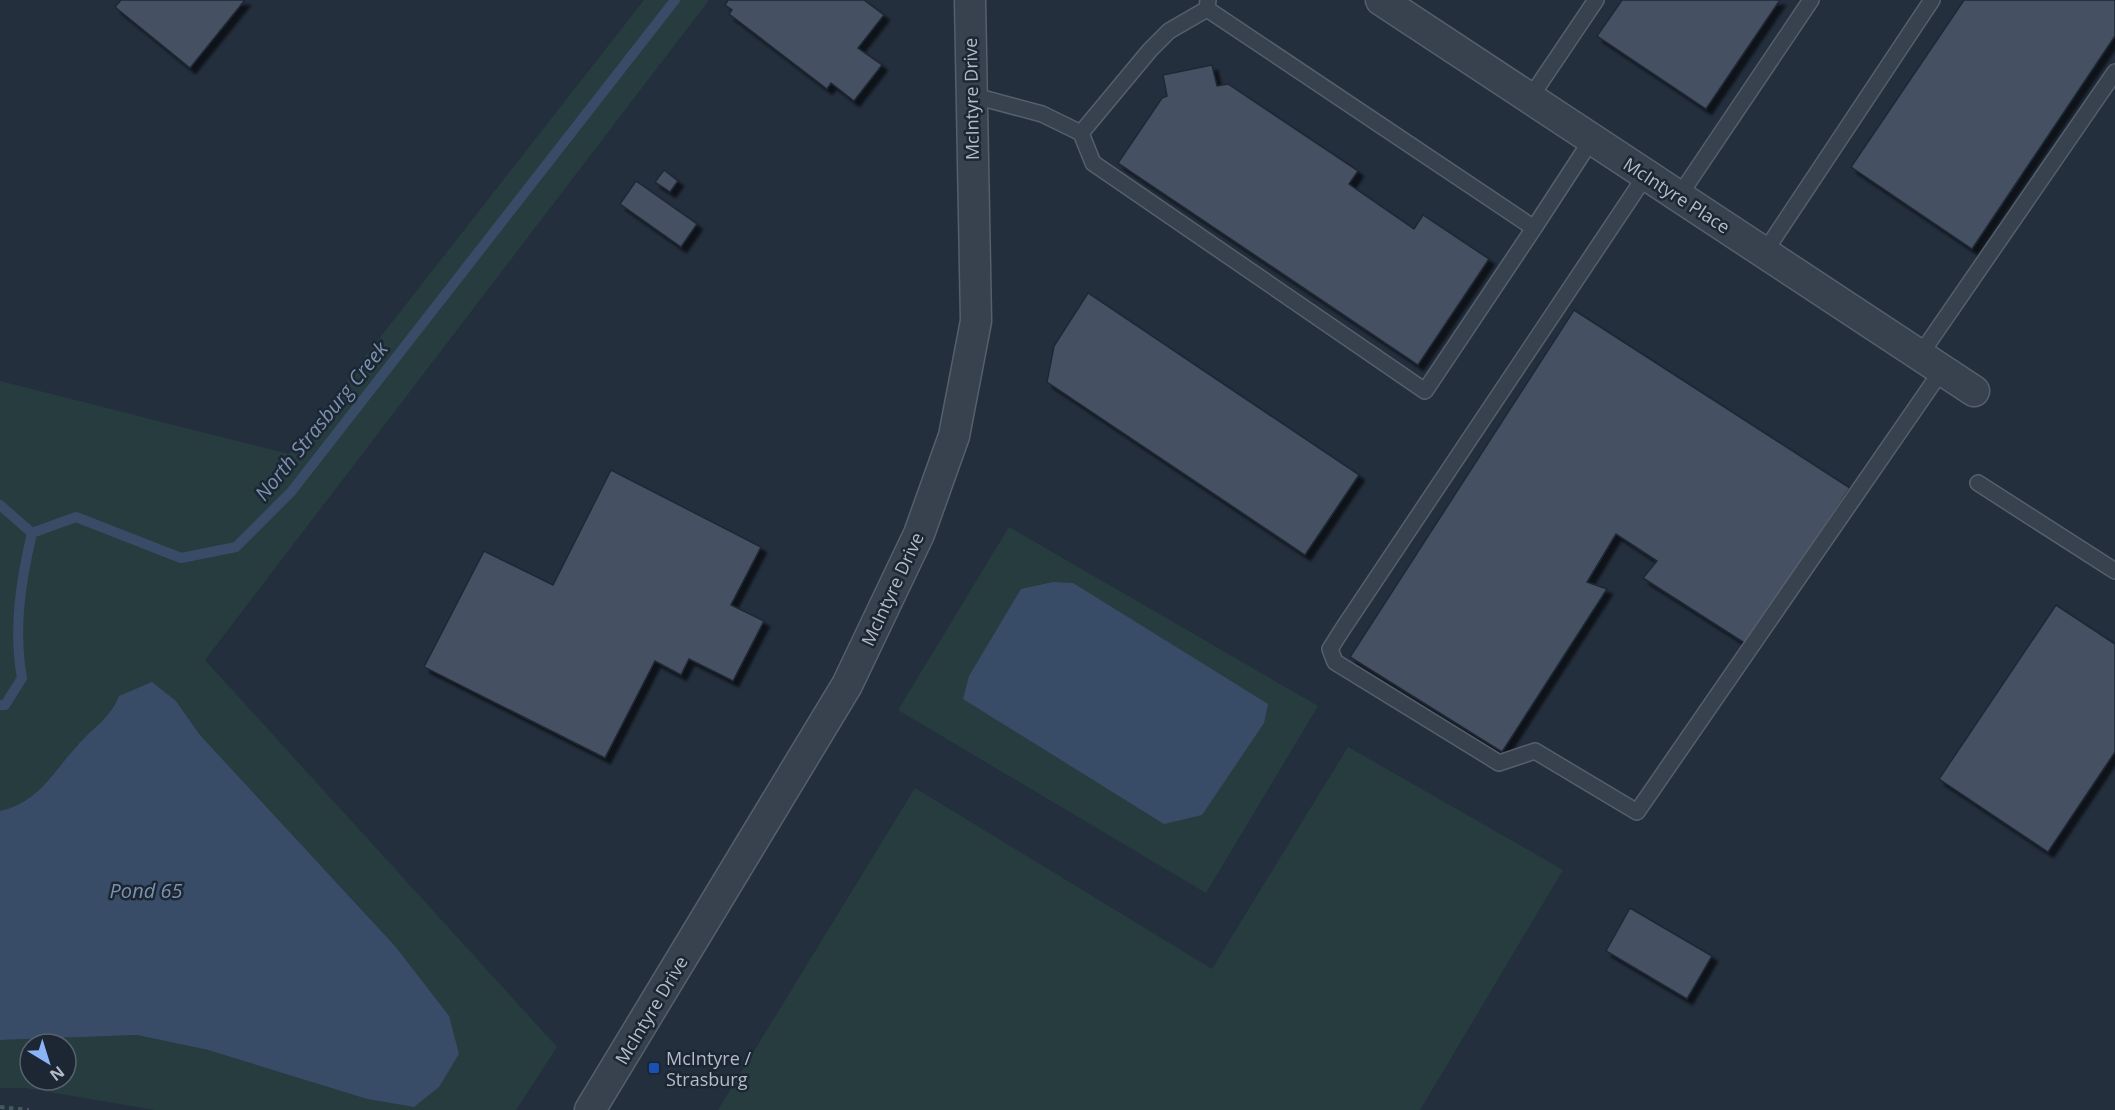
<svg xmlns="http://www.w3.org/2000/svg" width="2115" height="1110" viewBox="0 0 2115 1110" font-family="'Open Sans',sans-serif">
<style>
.green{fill:#263c3f;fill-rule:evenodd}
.water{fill:#394c67}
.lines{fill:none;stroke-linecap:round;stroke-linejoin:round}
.stream{stroke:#394c67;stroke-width:10}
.building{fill:#455162;stroke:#1f2835;stroke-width:1.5;filter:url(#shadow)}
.lane-casing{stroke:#565f6c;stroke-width:18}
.street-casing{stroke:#565f6c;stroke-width:33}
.path{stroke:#44595c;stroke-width:4;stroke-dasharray:4.5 4.5;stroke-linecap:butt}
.lane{stroke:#38414e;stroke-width:15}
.street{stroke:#38414e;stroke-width:30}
.transit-dot{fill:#1a4fb4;stroke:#1d2633;stroke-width:2}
.labels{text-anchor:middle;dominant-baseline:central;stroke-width:5;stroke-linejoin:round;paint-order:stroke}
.street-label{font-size:18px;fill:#b4bcc9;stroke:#1d2633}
.poi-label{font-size:18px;fill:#b4bcc9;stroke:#1d2633;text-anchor:start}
.water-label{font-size:20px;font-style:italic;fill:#7c92b1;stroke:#1d2633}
</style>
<defs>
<filter id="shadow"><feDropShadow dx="5.5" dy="5.5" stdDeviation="1.5" flood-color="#0009"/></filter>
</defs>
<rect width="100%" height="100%" fill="#242f3e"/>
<!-- green -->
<path class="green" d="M644,0h65l-504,660 352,387 -41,63h-361l-129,-22h-26v-48l137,-5 71,15 159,49 47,8 -19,-161 -195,-211 -24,-34 -57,-5c-10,24 -26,31 -42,50 -25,27 -38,56 -77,65v-430l289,73zM30,1044h36v36h-36z
M1009,527l309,179 -112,187 -308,-183z
M1348,747l215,123 -143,240h-702l197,-322 297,181z"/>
<!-- water -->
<path class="water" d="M1053,582l20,1 195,121 -4,19 -62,92 -38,9 -201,-125 6,-23 52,-87z
M152,682l24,19 24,34 195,211 54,70 10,38 -20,33 -25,20 -47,-8 -159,-49 -71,-15 -137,5v-229c39,-9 52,-38 77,-65 16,-19 32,-26 42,-50z"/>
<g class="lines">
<!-- stream -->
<path class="stream" d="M0,505l32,28
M0,705h5l17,-27c-9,-49 -1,-98 10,-145l44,-16 105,41 55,-11 55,-55 384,-492"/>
</g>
<!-- building -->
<path class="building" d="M121,0h124l-55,68 -75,-61z
M728,0h136l20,15 -26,33 24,17 -28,36 -23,-18 -4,6 -98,-75 3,-4 -7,-5z
M1622,0h158l-74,109 -109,-73z
M1964,0h151v36l-143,213 -121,-82z
M1212,65l5,21 11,-2 130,87 -9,13 65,45 9,-14 66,44 -71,106 -300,-202 44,-65 5,-2 -4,-21z
M664,170l14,11 -8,11 -15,-10z
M636,181l61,43 -16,23 -61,-43z
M1088,293l271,182 -54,80 -258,-173 7,-36z
M1574,310l276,178 -104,156 -103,-66 14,-17 -41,-27 -29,48 20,7 -105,163 -152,-95z
M611,470l150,77 -30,58 33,16 -31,60 -44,-22 -8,16 -26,-14 -50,97 -181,-91 60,-116 69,34z
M2056,605l59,39v108l-67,100 -109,-73z
M1630,908l82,48 -25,43 -81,-48z"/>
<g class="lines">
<defs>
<path id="lane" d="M1208,0l-1,9 327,219 58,-89
M1207,9l-38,22 -19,19 -69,83 12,30 332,228 109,-163
M971,95l71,19 39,19
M1530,98l66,-98
M1646,175l-304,455 -12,19 5,13 164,101 36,-12 102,61 305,-442
M1679,196l132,-196
M1764,253l168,-253
M1920,355l195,-283
M1978,483l137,88"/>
<path id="street" d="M1381,0l593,391
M590,1110l257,-425 72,-151 35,-98 22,-115 -6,-321"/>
</defs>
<!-- lane casing -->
<use href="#lane" class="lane-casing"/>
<!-- street casing -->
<use href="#street" class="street-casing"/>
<!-- path -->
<path class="path" d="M0,1107l29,3"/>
<!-- lane -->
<use href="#lane" class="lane"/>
<!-- street -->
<use href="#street" class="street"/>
</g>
<!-- markers -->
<rect class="transit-dot" x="648" y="1062" width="12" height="12" rx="3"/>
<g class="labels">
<!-- street labels -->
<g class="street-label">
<text transform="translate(971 99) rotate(-91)">McIntyre Drive</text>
<text transform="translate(1677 195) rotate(33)">McIntyre Place</text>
<text transform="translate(892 589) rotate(-65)">McIntyre Drive</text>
<text transform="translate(651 1010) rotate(-59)">McIntyre Drive</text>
</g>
<!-- poi labels -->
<g class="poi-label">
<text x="666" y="1058">McIntyre /<tspan x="666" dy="21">Strasburg</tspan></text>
</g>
<!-- water labels -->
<g class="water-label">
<text transform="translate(321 421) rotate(-51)">North Strasburg Creek</text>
<text x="146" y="890">Pond 65</text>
</g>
</g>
<!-- north arrow -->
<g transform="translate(48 1062) rotate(142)"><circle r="28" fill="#1d2633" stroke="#59626f" stroke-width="1.5"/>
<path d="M0-4.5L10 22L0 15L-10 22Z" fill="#8ab4f8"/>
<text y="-9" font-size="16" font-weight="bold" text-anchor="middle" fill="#b4bcc9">N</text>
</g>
</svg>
